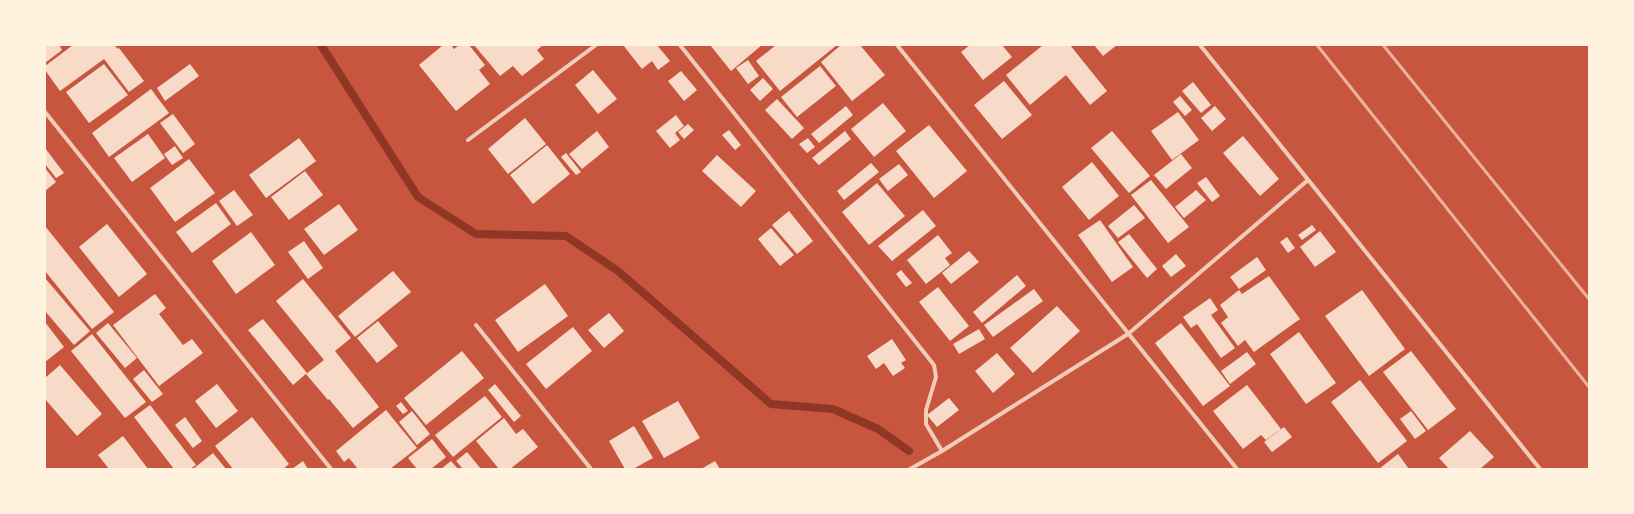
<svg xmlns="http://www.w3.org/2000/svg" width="1634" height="514" viewBox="0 0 1634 514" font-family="'Open Sans',sans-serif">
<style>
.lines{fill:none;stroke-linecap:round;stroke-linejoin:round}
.stream{stroke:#8f3625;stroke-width:8}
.building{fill:#f7dbc8}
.minor{stroke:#f1ccb7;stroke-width:4}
.rail{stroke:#e9b49f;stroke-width:3}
</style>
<rect width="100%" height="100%" fill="#c8553d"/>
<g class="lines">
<!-- stream -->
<path class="stream" d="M321,45l97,152 58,37 90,2 52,35 153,133 62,5 45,20 31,22"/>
</g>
<!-- building -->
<path class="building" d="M45,45h14l3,5 -17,13z
M73,45h41l4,4 1,-1 25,33 -15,11 -25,-33 -44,32 -15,-21v-4z
M443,45h8l3,4 5,-4h10l16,20 -6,5 11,14 -34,27 -37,-46z
M474,45h69l-6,5 7,9 -22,17 -9,-10 -13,10z
M623,45h34l13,16 -12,9 -6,-9 -10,8z
M710,45h52l-31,26z
M776,45h61l-57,46 -24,-30z
M841,45h19l25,30 -33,26 -31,-39z
M970,45h32l10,12 -29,23 -22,-28z
M1043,45h27l37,46 -17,14 -24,-30 -36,30 -24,-30z
M1094,45h23l-14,11z
M748,60l11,16 -11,8 -12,-16z
M104,64l24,31 -39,28 -23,-31z
M190,64l9,12 -34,25 -8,-13z
M820,66l16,20 -39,31 -16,-20z
M593,70l24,29 -19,15 -23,-29z
M681,71l16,19 -13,11 -16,-20z
M763,78l10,11 -13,12 -10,-11z
M1004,81l28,34 -30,24 -28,-34z
M1193,82l18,23 -10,8 -19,-22z
M151,89l18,24 -60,44 -17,-24z
M1180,96l12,14 -7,6 -12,-14z
M777,99l27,29 -12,11 -27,-29z
M883,103l23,28 -32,26 -23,-28z
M846,106l7,9 -34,28 -8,-9z
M1215,106l11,13 -14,12 -11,-13z
M1178,112l21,28 -27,20 -21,-29z
M173,114l22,30 -12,9 -23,-30z
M676,115l8,11 -9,7 5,7 -10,8 -14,-17z
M525,118l21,26 -38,30 -20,-25z
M688,124l6,6 -10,9 -6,-7z
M929,125l38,46 -33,27 -38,-47z
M729,130l12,15 -6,5 -13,-15z
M597,131l12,16 -27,22 -13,-15z
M845,131l6,8 -32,26 -7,-7z
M1112,131l38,45 -21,17 -38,-45z
M148,134l17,24 -33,24 -18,-24z
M1243,136l36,43 -19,17 -37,-43z
M299,138l17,23 -50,37 -17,-23z
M808,138l7,9 -8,6 -8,-9z
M547,145l23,29 -37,30 -23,-29z
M175,146l8,12 -11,7 -8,-11z
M45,148l19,25 -8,5 -11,-14z
M566,153l15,19 -5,3 -15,-18z
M1181,154l11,14 -26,21 -12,-14z
M717,155l39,36 -15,16 -39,-36z
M189,159l26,34 -40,29 -25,-34z
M1092,162l27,34 -30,24 -27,-33z
M871,163l8,9 -35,28 -7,-9z
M899,164l9,11 -20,16 -9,-12z
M45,168l11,14 -11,9z
M305,171l18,24 -34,25 -18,-23z
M1206,177l14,19 -8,6 -15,-19z
M1151,180l38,47 -21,16 -37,-48z
M877,183l28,33 -36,29 -27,-33z
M234,190l19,25 -16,11 -18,-25z
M1196,190l10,10 -22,18 -9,-11z
M216,203l15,21 -39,29 -16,-21z
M339,204l19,26 -34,25 -20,-26z
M1134,205l11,13 -27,20 -10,-12z
M923,210l13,16 -44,35 -14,-15z
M789,211l24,30 -16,13 -25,-29z
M1100,220l33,47 -21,15 -34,-47z
M107,224l40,50 -28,23 -40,-50z
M1312,225l4,5 -14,10 -4,-5z
M45,226l69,86 -22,17 -47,-58z
M771,228l23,27 -14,11 -22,-27z
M1320,231l16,21 -21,15 -15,-20z
M251,232l24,33 -39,29 -24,-33z
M1129,234l28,35 -10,9 -29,-36z
M938,235l14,18 -7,5 5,7 -24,19 -19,-24z
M1287,237l8,11 -7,5 -8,-11z
M304,241l19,27 -15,11 -20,-27z
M969,251l10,11 -28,22 -9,-11z
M1176,254l10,12 -15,11 -9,-11z
M1257,257l9,13 -27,19 -9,-12z
M901,270l11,13 -6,4 -10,-13z
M393,271l18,21 -56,45 -17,-21z
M1017,275l9,11 -44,37 -9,-11z
M1269,276l31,43 -46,33 -9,-12 -7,6 -17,-23 7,-6 -8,-12 19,-15 3,4z
M45,278l45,53 -16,14 -29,-34z
M303,279l48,59 -16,13 44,56 -26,21 -24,-29 -1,1 -22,-26 18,-14 -48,-59z
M545,284l23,32 -50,36 -23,-32z
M938,287l31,39 -19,15 -31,-39z
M1034,289l9,12 -50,36 -9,-12z
M1362,290l43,59 -36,27 -44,-60z
M155,294l11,14 -7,6 24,31 9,-6 11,14 -44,33 -46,-61z
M1210,298l8,12 -7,5 24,33 -14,10 -24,-34 -6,4 -8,-11z
M1057,306l23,25 -47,42 -23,-25z
M609,313l15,18 -20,17 -16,-18z
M263,319l44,54 -14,12 -45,-55z
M378,321l20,25 -21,17 -20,-25z
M45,322l19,25 -19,15z
M108,323l29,35 -12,10 -29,-35z
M1181,323l49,63 -27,20 -48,-63z
M573,327l19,24 -46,38 -20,-25z
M979,329l6,10 -26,15 -6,-10z
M1299,332l37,51 -30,21 -36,-50z
M92,334l54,68 -21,16 -54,-67z
M892,339l14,21 -5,3 4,5 -12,8 -9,-13 -8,6 -9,-13z
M462,351l22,27 -58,47 -22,-27z
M1411,351l45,58 -28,21 -45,-58z
M1247,352l9,12 -26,20 -9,-13z
M997,353l18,21 -22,19 -18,-22z
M60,365l42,49 -25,22 -32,-37v-21z
M144,370l19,24 -11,8 -19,-23z
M1360,380l47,61 -29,22 -47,-61z
M217,384l21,27 -22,17 -21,-27z
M495,384l26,32 -7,6 -26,-32z
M1247,385l34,44 -15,11 -5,-5 -18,14 -30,-38z
M485,396l17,21 -49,40 -18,-22z
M949,398l10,12 -22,17 -10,-12z
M678,401l22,37 -36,20 -22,-37z
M401,402l7,9 -5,3 -7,-8z
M150,405l46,60 -6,4h-16l-40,-52z
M386,410l31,38 -27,21h-32l-9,-11 -5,4 -8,-11z
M412,411l18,23 -13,11 -18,-23z
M1411,411l15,20 -11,8 -15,-20z
M185,417l17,24 -9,7 -18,-23z
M252,417l37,47 -6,5h-50l-18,-23z
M504,418l12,16 7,-5 15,18 -28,22h-11l-23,-28z
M634,426l19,32 -20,11h-8l-16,-28z
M1284,427l8,10 -20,15 -8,-10z
M1470,431l24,26 -14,12h-31l-10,-11z
M123,436l25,33h-39l-11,-14z
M432,439l14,18 -15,12h-14l-9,-11z
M467,452l14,17h-18l-7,-8z
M213,453l13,16h-33z
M1398,454l11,15h-30z
M303,461l5,8h-16z
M451,461l7,8h-17z
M715,461l5,8h-19z"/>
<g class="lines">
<!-- minor -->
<path class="minor" d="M680,45l254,320 2,12 -10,33v14l16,27
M897,45l340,424
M1200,45l340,424
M45,112l286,357
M468,140l128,-95
M476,325l115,144
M910,469l32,-18 186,-117 180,-154"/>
<!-- rail -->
<path class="rail" d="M1317,45l272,342
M1383,45l206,254"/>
</g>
<!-- border -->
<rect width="1634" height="514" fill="none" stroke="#fff3e0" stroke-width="92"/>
</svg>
